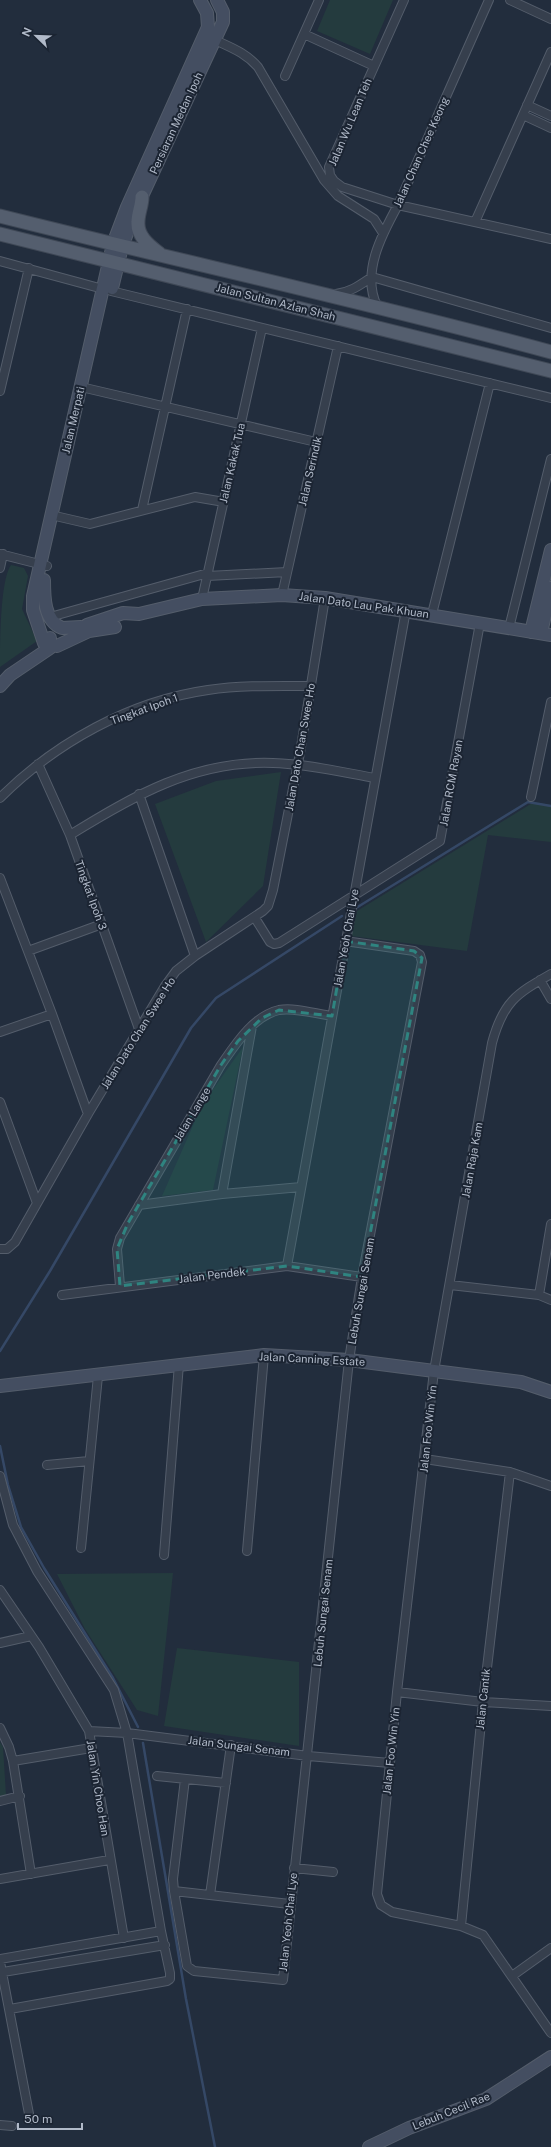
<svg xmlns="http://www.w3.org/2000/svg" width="551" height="2147" viewBox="0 0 551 2147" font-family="'Public Sans',sans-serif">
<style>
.green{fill:#243b3e}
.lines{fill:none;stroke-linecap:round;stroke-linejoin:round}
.stream{stroke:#354866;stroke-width:2.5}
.street-casing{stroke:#545d6b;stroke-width:10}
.secondary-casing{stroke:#545d6b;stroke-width:14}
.primary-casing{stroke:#3f4856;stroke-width:15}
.street{stroke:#363f4d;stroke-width:8}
.secondary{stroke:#444e61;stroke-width:12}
.primary{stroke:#545e6e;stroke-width:13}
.marked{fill:#2f8480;fill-opacity:0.2;stroke:#2f8480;stroke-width:3;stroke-dasharray:8 5;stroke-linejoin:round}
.labels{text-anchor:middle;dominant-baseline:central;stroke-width:4;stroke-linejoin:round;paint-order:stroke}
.street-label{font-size:11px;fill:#b1bac9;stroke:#1b2432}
</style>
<rect width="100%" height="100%" fill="#222d3d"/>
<!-- green -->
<path class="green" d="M330,0h63l-23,54 -53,-23z
M11,565l13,3 4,8 -6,33 15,32 -37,26c0,-23 0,-87 11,-102z
M281,772l-18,114 -57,56 -51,-138 61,-23z
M534,802l17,3v37l-63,-7 -21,116 -116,-15 6,-25z
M243,1047l-30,143 -51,6 40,-91z
M173,1573l-15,143 -21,-6 -52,-81 -28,-55z
M177,1648l122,14v84l-135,-20z
M0,1742l3,5 3,48 -6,1z"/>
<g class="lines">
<!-- stream -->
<path class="stream" d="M356,908l172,-106 23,4
M0,1351l50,-80 141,-243 25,-30 126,-82
M0,1446l8,39 13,42 23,41 69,110 25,49
M143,1743l43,256 29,148"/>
<defs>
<path id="street" d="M404,0l-75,167 1,8 4,6 8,6 56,18 153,34
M510,0l41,19
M304,34l70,32
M215,40c17,8 31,13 43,27l66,113 14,16 36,23 9,14
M285,76l34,-76
M527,105l24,11
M523,115l28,13
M475,222l76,-170
M0,261l103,28
M372,277l179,51
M111,291l440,107
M336,294c15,-2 24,-9 36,-17
M377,306c-16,-33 5,-72 21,-101l91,-205
M81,387l235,55
M0,391l29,-123
M142,510l45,-201
M51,515l39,9 105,-27 29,5
M0,554l47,12
M0,568l3,-14
M207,576l80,-4
M282,595l56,-249
M202,599l60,-271
M432,614l58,-231
M50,617l158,-44
M509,628l42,-169
M38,764l32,71 69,194
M139,794l56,162
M531,797l20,-95
M0,798c55,-55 130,-97 208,-108 34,-5 69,-4 103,-4
M70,835c63,-39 125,-75 203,-72 34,1 68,9 102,15
M0,878l52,136 36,100
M255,918l15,24 4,2 5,-1 161,-102 40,-218
M28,951l74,-27
M551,974c-35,20 -48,28 -59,69l-58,328 -37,321 -20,202 4,11 11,7 69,14 22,9 68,98
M540,980l11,19
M0,1032l52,-18
M0,1102l37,101
M222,1194l30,-168
M139,1205l83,-11 79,-7
M0,1249h7l8,-7 73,-128 77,-128 11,-15 19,-15 68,-45 5,-5 5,-16 27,-137 25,-155
M287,1266l119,-656
M450,1285l89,10 12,5
M120,1286l-3,-37 3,-11 101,-173c14,-20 32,-49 58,-55 16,-3 37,4 53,6
M62,1295l225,-29 75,11
M539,1295l12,-71
M425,1459l85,13 41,14
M47,1465l42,-4
M0,1476l13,49 24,46 77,119 13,43 34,198 -161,28
M81,1548l17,-172
M247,1551l17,-196
M164,1555l15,-191
M0,1590l39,57 50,84 35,207
M0,1643l31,-7
M397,1692l86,10 68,4
M0,1728l9,19 4,14 18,113
M89,1731l38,2 181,23 82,7
M13,1761l78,-13
M157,1776l69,7
M185,1779l-12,100 1,12 13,75 7,5 89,9 66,-620 13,-83 60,-315 -2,-7 -6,-4 -69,-10
M0,1801l20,-5
M294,1868l39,4
M0,1879l109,-19
M174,1891l116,13
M210,1895l21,-150
M461,1926l22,-224 27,-230
M0,1962l30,157
M3,1972l162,-27
M512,1976l39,-28
M10,2009l157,-28 3,-2v-6l-9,-42
M0,2125l12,1"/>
<path id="secondary" d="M112,288l10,-41 13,-36 88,-189v-10l-6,-12
M44,580c0,17 0,41 18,48l19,-1
M87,625l36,-12 16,1 63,-15 80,-4 43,3 226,37
M115,627l-26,4 -32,15 -13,-3 -11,-33v-14l80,-352 14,-37 81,-180 -1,-14 -7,-13
M531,632l20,-82
M541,633l10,-45
M0,686l10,-11 40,-27v-10
M0,1386l264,-31 85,5 85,11 87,11 30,10
M369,2147l40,-19 77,-29 65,-42"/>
<path id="primary" d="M142,197c0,9 -4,16 -4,25 -1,15 12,24 22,32
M0,216c183,46 368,86 551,136
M0,234l551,137"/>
</defs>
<!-- street casing -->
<use href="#street" class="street-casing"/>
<!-- secondary casing -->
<use href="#secondary" class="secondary-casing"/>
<!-- primary casing -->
<use href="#primary" class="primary-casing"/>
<!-- street -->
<use href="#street" class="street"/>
<!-- secondary -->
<use href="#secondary" class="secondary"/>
<!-- primary -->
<use href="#primary" class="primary"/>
</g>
<!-- marked area -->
<path class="marked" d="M345,941l69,10 8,7 -60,319 -75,-11 -167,20 -3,-37 11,-26 93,-158 17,-24 24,-23 17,-8 53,6z"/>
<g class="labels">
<!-- street labels -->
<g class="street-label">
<text transform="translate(350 122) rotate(-67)">Jalan Wu Lean Teh</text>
<text transform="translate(176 123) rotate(-65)">Persiaran Medan Ipoh</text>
<text transform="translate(421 152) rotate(-66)">Jalan Chan Chee Keong</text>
<text transform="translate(276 302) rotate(14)">Jalan Sultan Azlan Shah</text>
<text transform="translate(73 420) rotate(-77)">Jalan Merpati</text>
<text transform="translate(232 463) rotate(-77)">Jalan Kakak Tua</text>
<text transform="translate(310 471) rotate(-77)">Jalan Serindik</text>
<text transform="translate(364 605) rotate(8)">Jalan Dato Lau Pak Khuan</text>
<text transform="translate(144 709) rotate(-20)">Tingkat Ipoh 1</text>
<text transform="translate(300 747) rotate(-80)">Jalan Dato Chan Swee Ho</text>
<text transform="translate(451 783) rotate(-80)">Jalan RCM Rayan</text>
<text transform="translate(91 895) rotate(70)">Tingkat Ipoh 3</text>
<text transform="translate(346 938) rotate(-80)">Jalan Yeoh Chai Lye</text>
<text transform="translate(138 1033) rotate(-58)">Jalan Dato Chan Swee Ho</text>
<text transform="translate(192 1114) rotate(-59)">Jalan Lange</text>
<text transform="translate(472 1160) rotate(-80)">Jalan Raja Kam</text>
<text transform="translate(212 1275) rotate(-7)">Jalan Pendek</text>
<text transform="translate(361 1291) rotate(-80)">Lebuh Sungai Senam</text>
<text transform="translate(312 1359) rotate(3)">Jalan Canning Estate</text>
<text transform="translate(428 1429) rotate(-84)">Jalan Foo Win Yin</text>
<text transform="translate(323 1613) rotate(-84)">Lebuh Sungai Senam</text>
<text transform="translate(483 1699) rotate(-84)">Jalan Cantik</text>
<text transform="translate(239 1746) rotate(7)">Jalan Sungai Senam</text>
<text transform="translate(391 1751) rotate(-84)">Jalan Foo Win Yin</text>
<text transform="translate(98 1788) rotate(81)">Jalan Yin Choo Han</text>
<text transform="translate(288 1922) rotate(-84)">Jalan Yeoh Chai Lye</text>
<text transform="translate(451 2111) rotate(-22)">Lebuh Cecil Rae</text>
</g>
</g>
<!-- north arrow -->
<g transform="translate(36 36) rotate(293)" stroke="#1b2432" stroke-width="3" paint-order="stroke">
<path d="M0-3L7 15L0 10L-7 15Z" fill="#b1bac9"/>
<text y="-6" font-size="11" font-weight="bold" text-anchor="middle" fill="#b1bac9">N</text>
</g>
<!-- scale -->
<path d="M18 2123v6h64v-6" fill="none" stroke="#b1bac9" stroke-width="2"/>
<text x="24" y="2123" font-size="12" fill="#b1bac9" stroke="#1b2432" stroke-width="3" paint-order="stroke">50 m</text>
</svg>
